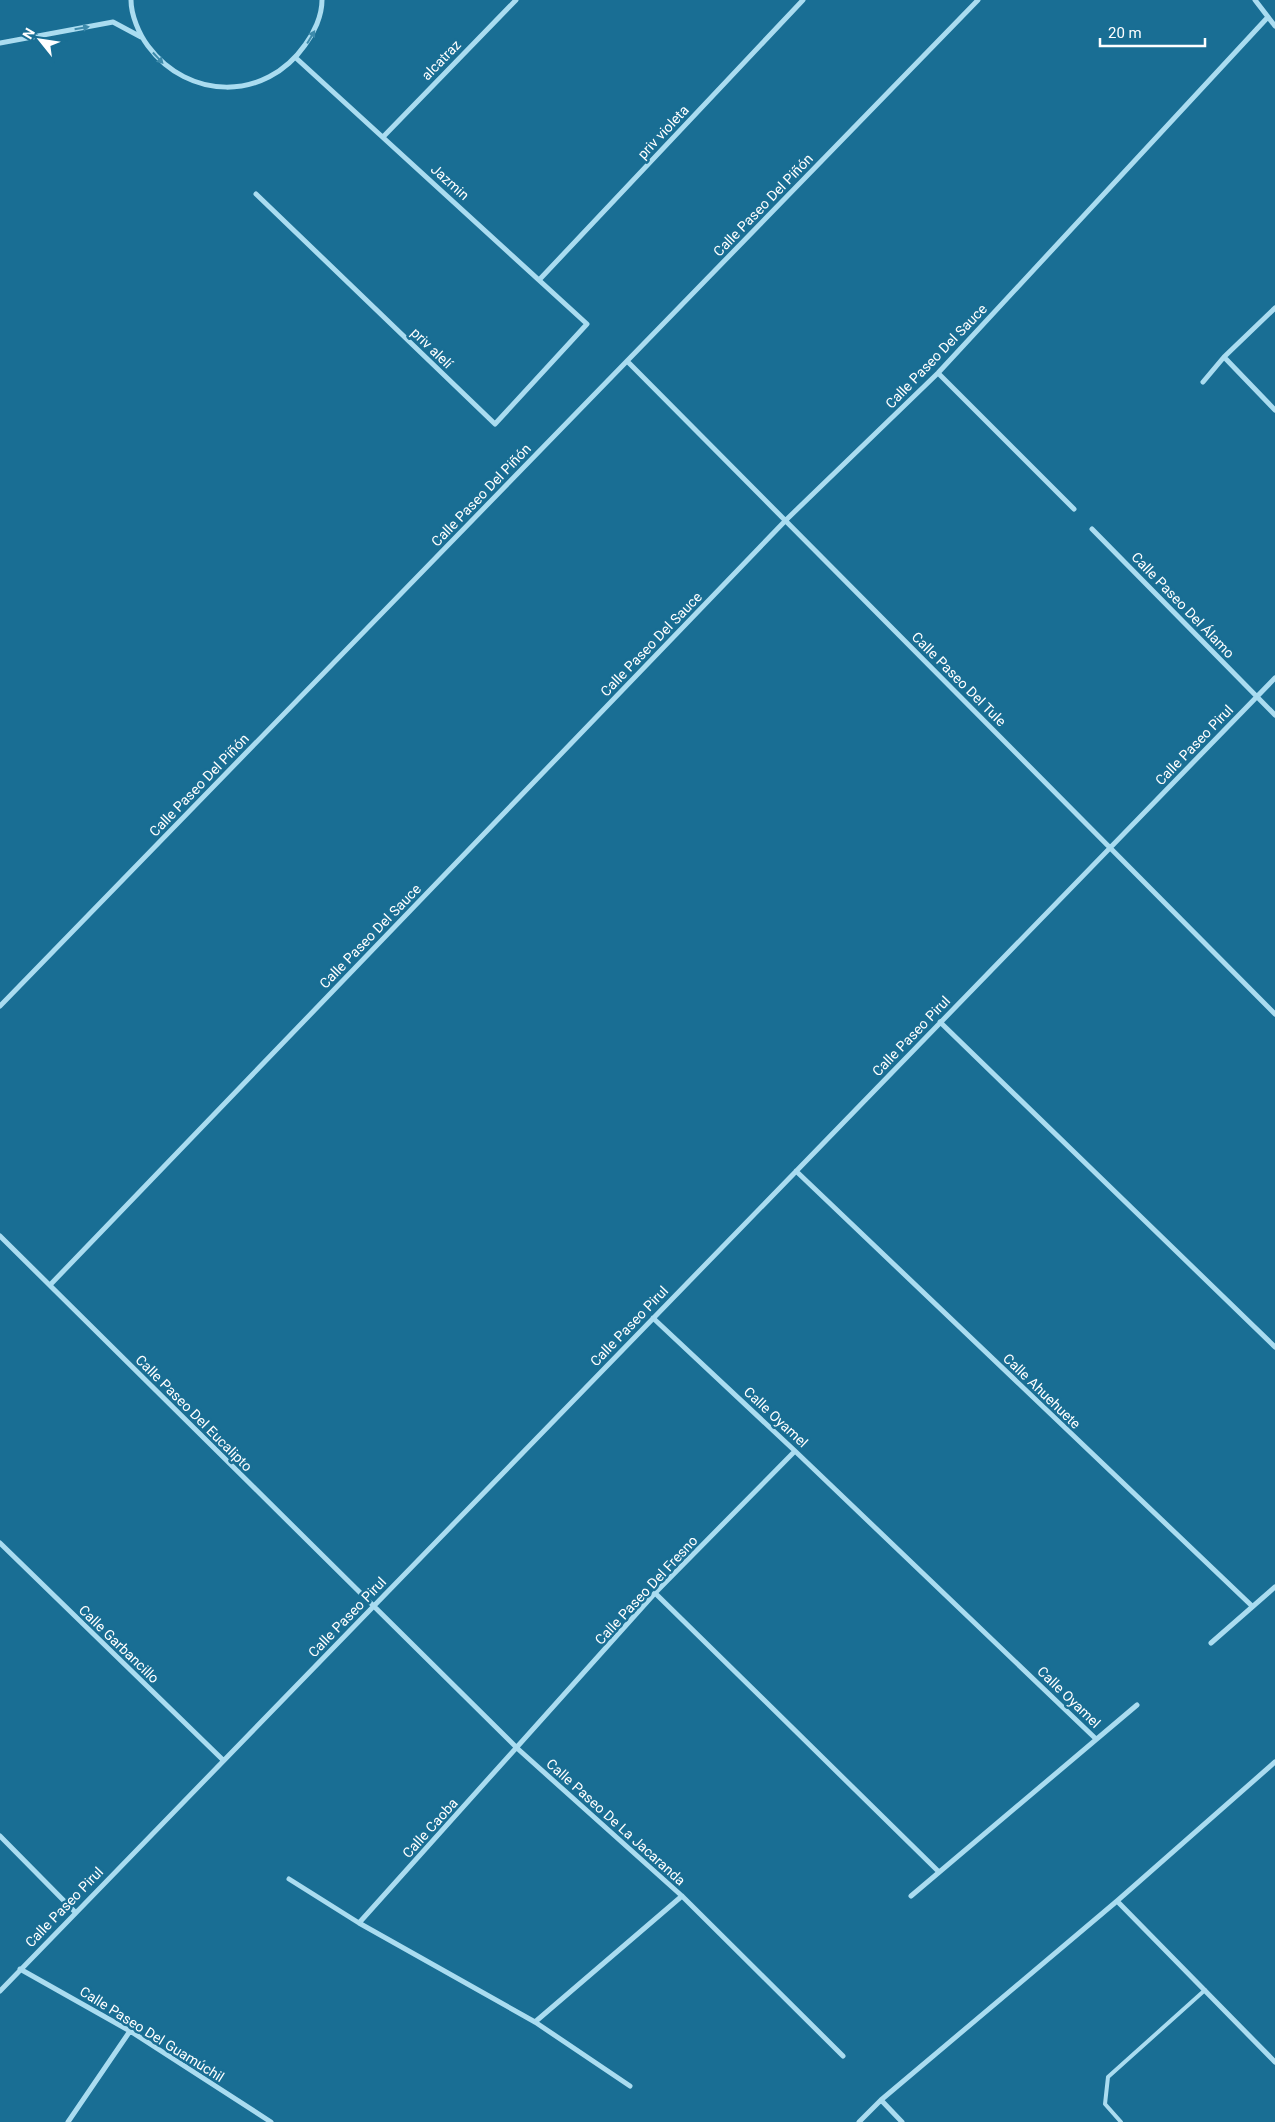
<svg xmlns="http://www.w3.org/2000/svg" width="1275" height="2122" viewBox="0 0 1275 2122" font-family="Roboto,sans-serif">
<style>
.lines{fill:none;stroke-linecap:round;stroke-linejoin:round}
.lane{stroke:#aadcf0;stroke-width:4}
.street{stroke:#aadcf0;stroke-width:5}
.oneway{fill:#3d8aab}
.labels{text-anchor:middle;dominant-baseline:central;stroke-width:5;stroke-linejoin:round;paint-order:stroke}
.street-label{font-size:14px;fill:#fff;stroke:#196e94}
</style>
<rect width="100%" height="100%" fill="#196e94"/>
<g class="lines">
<!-- lane -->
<path class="lane" d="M1121,2122l-16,-18 3,-27 97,-87"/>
<!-- street -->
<path class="street" d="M131,0c0,15 8,34 17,46 40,54 117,56 157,-1 9,-12 17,-29 17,-45
M1255,0l20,26
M0,43l113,-21 28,15
M383,137l133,-137
M256,194l239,230 92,-100 -291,-266
M540,279l263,-279
M1224,357l51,53
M627,361l648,653
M938,373l136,136
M1203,382l21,-25 51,-49
M1092,529l183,186
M0,1006l978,-1006
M940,1022l335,325
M796,1171l456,435
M0,1236l518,513 164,147 161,160
M50,1285l736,-765 152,-147 330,-356
M653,1318l142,133 301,288
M0,1543l223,217
M655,1593l284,279
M1211,1643l64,-56
M0,1836l75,76
M289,1879l70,44 176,99 95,64
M911,1896l226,-191
M1117,1901l158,161
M359,1923l296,-330 140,-142
M20,1969l110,62 141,91
M0,1991l1275,-1313
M535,2022l147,-126
M881,2100l21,22
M68,2122l62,-91
M859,2122l22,-22 236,-199 158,-139"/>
</g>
<!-- one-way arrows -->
<defs><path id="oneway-solid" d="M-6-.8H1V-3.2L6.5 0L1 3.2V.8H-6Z" transform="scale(1.25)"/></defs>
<g class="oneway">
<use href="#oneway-solid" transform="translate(82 28) rotate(-10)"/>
<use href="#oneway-solid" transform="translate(311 37) rotate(-59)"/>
<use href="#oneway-solid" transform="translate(158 58) rotate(47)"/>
</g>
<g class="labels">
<!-- street labels -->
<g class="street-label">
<text transform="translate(441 60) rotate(-46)">alcatraz</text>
<text transform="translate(663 132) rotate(-47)">priv violeta</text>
<text transform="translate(450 182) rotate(42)">Jazmin</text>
<text transform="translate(763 205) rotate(-46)">Calle Paseo Del Piñón</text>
<text transform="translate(432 348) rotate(44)">priv alelí</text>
<text transform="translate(936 356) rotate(-46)">Calle Paseo Del Sauce</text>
<text transform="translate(481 495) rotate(-46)">Calle Paseo Del Piñón</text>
<text transform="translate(1183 605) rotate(46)">Calle Paseo Del Álamo</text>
<text transform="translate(651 644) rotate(-46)">Calle Paseo Del Sauce</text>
<text transform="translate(959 679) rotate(45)">Calle Paseo Del Tule</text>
<text transform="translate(1194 745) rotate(-46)">Calle Paseo Pirul</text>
<text transform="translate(199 785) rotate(-46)">Calle Paseo Del Piñón</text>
<text transform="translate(370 936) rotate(-46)">Calle Paseo Del Sauce</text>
<text transform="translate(911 1036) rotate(-46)">Calle Paseo Pirul</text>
<text transform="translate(629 1326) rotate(-46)">Calle Paseo Pirul</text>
<text transform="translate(1042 1391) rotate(44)">Calle Ahuehuete</text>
<text transform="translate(194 1413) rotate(45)">Calle Paseo Del Eucalipto</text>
<text transform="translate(776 1417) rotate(43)">Calle Oyamel</text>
<text transform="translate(646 1590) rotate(-47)">Calle Paseo Del Fresno</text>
<text transform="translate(347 1617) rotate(-46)">Calle Paseo Pirul</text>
<text transform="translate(119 1644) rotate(44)">Calle Garbancillo</text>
<text transform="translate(1069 1697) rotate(44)">Calle Oyamel</text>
<text transform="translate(616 1822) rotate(42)">Calle Paseo De La Jacaranda</text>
<text transform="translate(430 1828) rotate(-48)">Calle Caoba</text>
<text transform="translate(64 1907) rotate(-46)">Calle Paseo Pirul</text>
<text transform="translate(152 2034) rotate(32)">Calle Paseo Del Guamúchil</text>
</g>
</g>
<!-- north arrow -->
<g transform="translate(40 40) rotate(300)" stroke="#196e94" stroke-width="4" paint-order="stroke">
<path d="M0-4L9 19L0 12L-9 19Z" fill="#ffffff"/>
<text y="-8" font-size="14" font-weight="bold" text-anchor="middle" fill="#ffffff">N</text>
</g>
<!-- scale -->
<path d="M1100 38v8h105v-8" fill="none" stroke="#ffffff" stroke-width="2.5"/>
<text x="1108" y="38" font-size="15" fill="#ffffff" stroke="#196e94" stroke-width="4" paint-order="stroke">20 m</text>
</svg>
